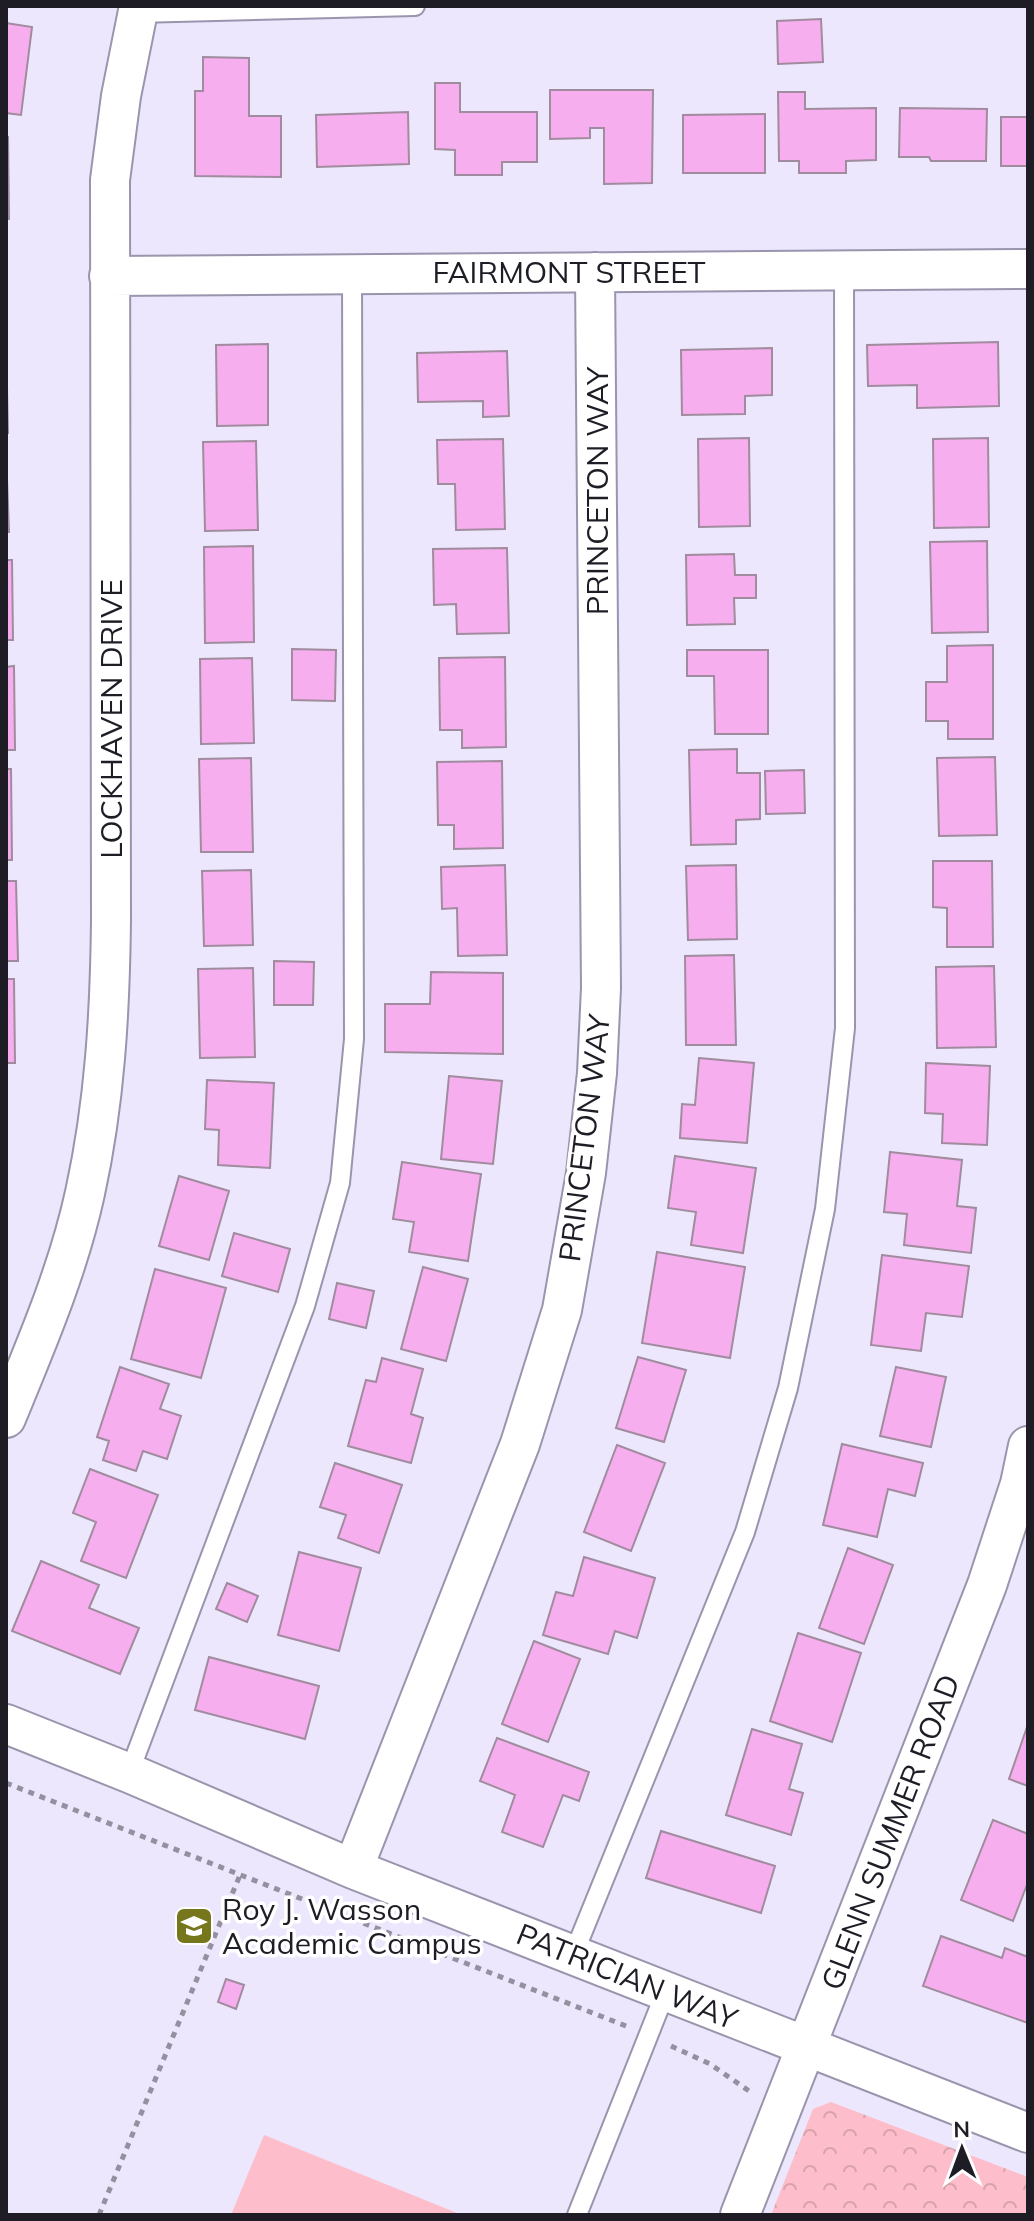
<svg xmlns="http://www.w3.org/2000/svg" width="1034" height="2221" viewBox="0 0 1034 2221" font-family="Mulish,sans-serif">
<style>
.park{fill:url(#park-crowns)}
.pitch{fill:#fdbdca}
.building{fill:#f7aeee;stroke:#a18b9e;stroke-width:2}
.lines{fill:none;stroke-linecap:round;stroke-linejoin:round}
.service-casing{stroke:#9a94ad;stroke-width:22}
.minor-casing{stroke:#9a94ad;stroke-width:42}
.path{stroke:#9490a0;stroke-width:5;stroke-dasharray:6 6;stroke-linecap:butt}
.service{stroke:#fff;stroke-width:18}
.minor{stroke:#fff;stroke-width:38}
.labels{text-anchor:middle;dominant-baseline:central;stroke-width:7;stroke-linejoin:round;paint-order:stroke}
.street-label{font-size:30px;fill:#1e1c25;stroke:#fff}
.poi-label{font-size:30px;fill:#1e1c25;stroke:#fff;text-anchor:start}
</style>
<defs>
<pattern id="park-crowns" width="20" height="18" patternUnits="userSpaceOnUse" patternTransform="scale(2)"><rect width="20" height="18" fill="#fdbdca"/><path d="M2 6a3 3 0 1 1 6 0M12 15a3 3 0 1 1 6 0" fill="none" stroke="#d8a2ad"/></pattern>
</defs>
<rect width="100%" height="100%" fill="#ece7fc"/>
<!-- park -->
<path class="park" d="M831,2102l197,75v38h-257l42,-106z"/>
<!-- pitch -->
<path class="pitch" d="M264,2135l198,80h-231z"/>
<!-- building -->
<path class="building" d="M821,19l2,43 -45,2 -1,-43z
M6,23l26,4 -11,88 -15,-2z
M203,57l46,1v58h32v61l-86,-1v-85h8z
M435,83h25v29h77v50h-35v13h-47v-25l-20,-1z
M550,90h103l-1,93 -48,1v-56h-14v10l-40,1z
M778,92h27v17l71,-1v52l-30,1v12h-47v-12h-20z
M900,108l87,1 -1,52h-55l-2,-4h-30z
M408,112l1,52 -92,3 -1,-52z
M765,114v59h-82v-58z
M1001,117h27v49h-27z
M6,137h2l1,82h-3z
M6,342l2,91h-2z
M998,342l1,64 -82,2v-23l-49,1 -1,-41z
M268,344v81l-51,1 -1,-81z
M772,348v47l-27,1v18l-63,1 -1,-65z
M507,351l2,65 -26,1v-16l-65,1 -1,-49z
M749,438l1,88 -51,1 -1,-88z
M988,438l1,89 -55,1 -1,-89z
M503,439l2,90 -49,1 -1,-46h-17l-1,-44z
M256,441l2,89 -53,1 -2,-89z
M6,451l3,81h-3z
M987,541l1,91 -56,1 -2,-91z
M253,546l1,96 -49,1 -1,-96z
M507,548l2,85 -52,1 -1,-30 -22,1 -1,-56z
M734,554l1,21h21v23h-22l1,26 -48,1 -1,-70z
M6,560h6l1,80h-7z
M993,645v94h-45v-18h-22v-39h21v-36z
M292,649l44,1 -1,51 -43,-1z
M687,650h81v84h-53l-1,-58h-27z
M505,657l1,90 -44,1v-18h-22l-1,-72z
M252,658l2,85 -53,1 -1,-85z
M14,666l1,84h-9v-83z
M737,749v24h23v46l-24,1v24l-45,1 -2,-95z
M995,757l2,78 -58,1 -2,-78z
M251,758l2,94h-52l-2,-93z
M502,761l1,87 -49,1v-24h-16l-1,-63z
M6,769h5l1,91h-6z
M804,770l1,43 -39,1 -1,-43z
M933,861h59l1,86h-46v-39l-14,-1z
M505,865l2,90 -49,1 -1,-48 -15,1 -1,-42z
M736,865l1,74 -49,1 -2,-74z
M251,870l2,75 -49,1 -2,-75z
M6,881h10l2,80h-12z
M734,955l2,90h-50l-1,-89z
M274,961l40,1 -1,43h-39z
M994,966l2,81 -59,1 -1,-81z
M253,968l2,89 -55,1 -2,-89z
M431,972l72,1v81l-118,-2v-48h45z
M6,979h8l1,84h-9z
M699,1058l55,5 -7,80 -67,-5 2,-34 13,1z
M926,1063l64,3 -3,79 -45,-2 1,-29 -18,-1z
M449,1076l53,5 -9,83 -52,-5z
M207,1080l67,3 -4,85 -52,-3 1,-35 -14,-1z
M890,1152l72,8 -5,46 19,2 -5,45 -67,-8 3,-31 -23,-2z
M675,1156l81,12 -13,85 -52,-8 5,-33 -28,-4z
M402,1162l79,12 -13,87 -59,-9 5,-30 -21,-3z
M179,1176l50,15 -20,69 -50,-14z
M234,1233l56,16 -12,43 -56,-16z
M657,1252l88,15 -15,91 -88,-15z
M882,1255l87,11 -7,51 -36,-4 -5,38 -50,-6z
M423,1267l45,12 -22,82 -45,-12z
M155,1269l71,19 -25,90 -70,-19z
M337,1283l37,8 -8,37 -37,-9z
M638,1357l48,13 -22,72 -48,-14z
M382,1358l41,11 -12,45 12,4 -12,45 -63,-17 18,-66 10,2z
M120,1367l49,17 -9,25 21,7 -14,43 -24,-8 -7,20 -33,-11 6,-19 -12,-4z
M896,1367l50,10 -15,70 -51,-11z
M842,1444l81,19 -8,33 -27,-7 -11,48 -54,-12z
M617,1445l48,18 -34,88 -47,-19z
M335,1463l67,22 -23,68 -41,-15 8,-23 -26,-8z
M90,1469l68,26 -32,83 -45,-17 15,-39 -23,-9z
M848,1548l45,17 -29,79 -45,-16z
M299,1552l62,16 -22,83 -61,-16z
M584,1557l71,21 -18,60 -22,-7 -7,23 -65,-19 13,-43 17,4z
M41,1561l58,24 -10,23 50,20 -19,46 -108,-43z
M227,1583l31,13 -11,26 -31,-13z
M798,1633l63,20 -29,89 -62,-21z
M534,1641l46,18 -32,83 -46,-18z
M209,1657l110,29 -14,53 -110,-29z
M1027,1727l1,1v58l-19,-7z
M752,1729l50,15 -13,45 14,4 -12,42 -65,-20z
M497,1738l92,34 -10,29 -16,-6 -20,52 -41,-15 13,-37 -35,-14z
M993,1820l35,14v48l-15,39 -52,-21z
M661,1831l114,35 -14,47 -115,-35z
M941,1936l61,22 3,-10 23,9v66l-105,-37z
M226,1979l18,6 -8,24 -18,-7z"/>
<g class="lines">
<defs>
<path id="service" d="M136,13l279,-7
M129,1773l176,-467 35,-123 14,-144 -2,-765
M574,1953l171,-421 43,-144 37,-179 20,-181 -1,-758
M577,2215l89,-224"/>
<path id="minor" d="M109,276l919,-7
M6,1418c30,-73 62,-147 79,-225 20,-91 25,-181 26,-273l-1,-740 11,-84 18,-90
M6,1724l123,49 224,96 675,264
M353,1869l167,-425 42,-134 24,-137 11,-100 4,-85 -6,-716
M740,2215l247,-630 33,-101 8,-38"/>
</defs>
<!-- service casing -->
<use href="#service" class="service-casing"/>
<!-- minor casing -->
<use href="#minor" class="minor-casing"/>
<!-- path -->
<path class="path" d="M6,1783l620,243
M671,2046l39,18 42,29
M99,2215l141,-340"/>
<!-- service -->
<use href="#service" class="service"/>
<!-- minor -->
<use href="#minor" class="minor"/>
</g>
<!-- icons -->
<defs>
<symbol id="school-square" viewBox="-11 -11 22 22"><rect x="-9" y="-9" width="18" height="18" rx="4" fill="#76771d" stroke="#fff"/><path d="M0-5L7-2L0 1L-7-2ZM-4 1L0 2.5L4 1V4Q0 6-4 4Z" fill="#fff"/></symbol>
</defs>
<g fill-rule="evenodd">
<use href="#school-square" x="172" y="1904" width="44" height="44"/>
</g>
<g class="labels">
<!-- street labels -->
<g class="street-label">
<text x="569" y="272">FAIRMONT STREET</text>
<text transform="translate(597 491) rotate(-90)">PRINCETON WAY</text>
<text transform="translate(111 719) rotate(-90)">LOCKHAVEN DRIVE</text>
<text transform="translate(584 1138) rotate(-83)">PRINCETON WAY</text>
<text transform="translate(890 1832) rotate(-69)">GLENN SUMMER ROAD</text>
<text transform="translate(627 1976) rotate(22)">PATRICIAN WAY</text>
</g>
<!-- poi labels -->
<g class="poi-label">
<text x="222" y="1909">Roy J. Wasson<tspan x="222" dy="34">Academic Campus</tspan></text>
</g>
</g>
<!-- border -->
<rect width="1034" height="2221" fill="none" stroke="#1e1c25" stroke-width="16"/>
<!-- north arrow -->
<g transform="translate(962 2149) rotate(359)" stroke="#ffffff" stroke-width="6" paint-order="stroke">
<path d="M0-6L14 30L0 20L-14 30Z" fill="#1e1c25"/>
<text y="-12" font-size="22" font-weight="bold" text-anchor="middle" fill="#1e1c25">N</text>
</g>
</svg>
